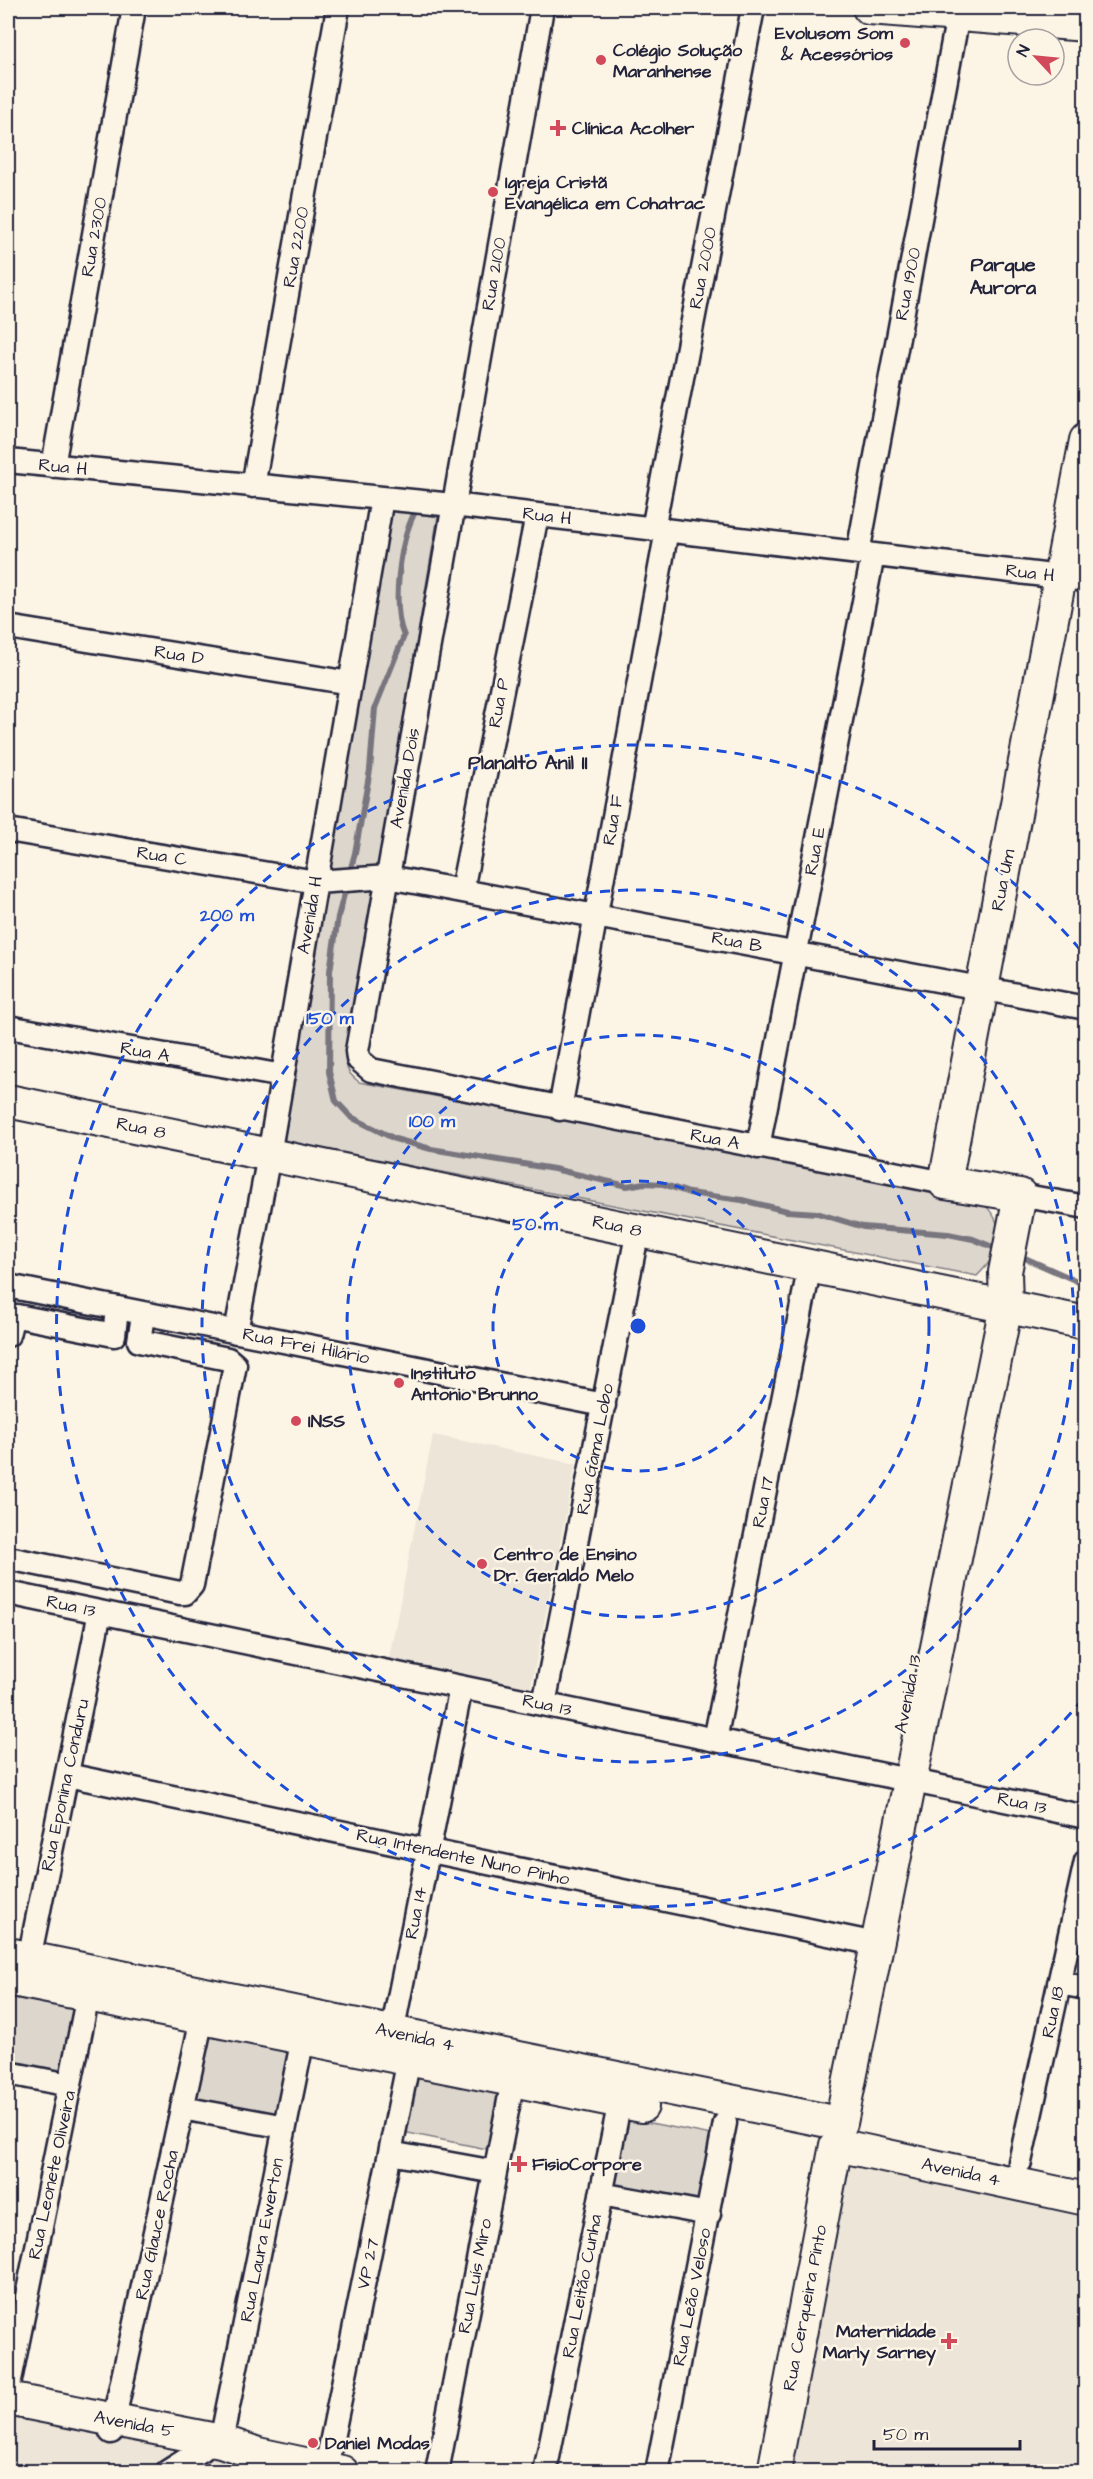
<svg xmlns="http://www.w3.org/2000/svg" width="1093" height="2479" viewBox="0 0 1093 2479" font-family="'Architects Daughter',sans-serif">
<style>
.built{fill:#ece5d8}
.green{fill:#dcd6cc;stroke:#7f7c84;stroke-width:1.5}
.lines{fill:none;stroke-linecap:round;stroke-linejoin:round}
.stream{stroke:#78757e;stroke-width:6}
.street-casing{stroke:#22223b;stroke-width:27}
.secondary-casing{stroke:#22223b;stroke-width:36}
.street{stroke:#fcf5e5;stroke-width:22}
.secondary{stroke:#fcf5e5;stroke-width:32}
.ring{fill:none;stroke:#1d4ed8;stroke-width:3;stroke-dasharray:10 8}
.poi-dot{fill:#d1495b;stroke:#fcf5e5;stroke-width:2}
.labels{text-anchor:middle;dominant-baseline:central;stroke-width:5;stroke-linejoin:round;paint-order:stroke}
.poi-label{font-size:18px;font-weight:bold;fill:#22223b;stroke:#fcf5e5;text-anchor:start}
.street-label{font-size:18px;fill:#22223b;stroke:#fcf5e5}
.neighbourhood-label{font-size:20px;font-weight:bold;fill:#22223b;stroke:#fcf5e5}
.centre{fill:#1d4ed8;stroke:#fcf5e5;stroke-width:3}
.ring-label{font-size:18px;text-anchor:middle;font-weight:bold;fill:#1d4ed8;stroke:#fcf5e5;stroke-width:5;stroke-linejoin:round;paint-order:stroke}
</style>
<rect width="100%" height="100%" fill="#fcf5e5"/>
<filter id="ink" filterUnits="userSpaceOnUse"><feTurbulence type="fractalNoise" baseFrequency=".0167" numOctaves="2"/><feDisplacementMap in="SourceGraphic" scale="12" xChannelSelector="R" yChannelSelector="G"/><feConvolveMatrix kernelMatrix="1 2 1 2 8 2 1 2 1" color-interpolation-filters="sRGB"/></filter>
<g filter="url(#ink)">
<!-- built -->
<path class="built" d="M433,1435l143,29 -46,228 -142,-29z
M844,2160l241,51v260l-296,1z
M8,2412l282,59h-282z"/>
<!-- green -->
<path class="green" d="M388,505l51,5 -93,546c-1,13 3,18 13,26l615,114c34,24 32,52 3,80l-693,-135z
M8,1997l73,13 -16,67 -57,-10z
M204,2026l92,19 -17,77 -91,-18z
M414,2066l91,18 -13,66 -89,-18z
M625,2118l92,18 -14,73 -93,-19z"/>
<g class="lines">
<!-- stream -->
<path class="stream" d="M414,514c-14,28 -23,93 -10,122l-29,72 -5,62 -15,83 -17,64 -8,54 -1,101 7,29 15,16 44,22 36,10 123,20 73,17 17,-3 19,1 26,9 53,7 45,11 30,2 46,14 85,7 25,5 27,11
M1018,1255l68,30"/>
<defs>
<path id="street" d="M542,8l-185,1043 1,8 13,11 574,113
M8,461l445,44 633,75
M53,466l81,-458
M253,486l85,-478
M653,529l100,-521
M858,553l100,-538
M8,627l342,56
M8,830l308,52 72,-5 698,131
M462,890l75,-375
M8,1027l275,49
M560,1109l107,-579
M758,1147l115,-592
M1020,1195l66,12
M8,1286l596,119
M236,1332l33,-177 113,-657
M8,1335l4,-16 5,-3 97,19 2,-17
M8,1558l172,35h5l7,-8 43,-220 -7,-6 -89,-18 3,-19
M8,1593l1078,224
M544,1704l94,-474
M715,1740l95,-475
M67,1775l809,169
M29,1959l71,-347
M1059,1983l27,5
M392,2033l69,-346
M8,2073l62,12
M182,2108l103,19
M390,2153l105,19
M1020,2162l66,-301
M601,2194l108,20
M8,2390l80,-395
M111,2432l91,-414
M221,2441l82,-403
M326,2468l83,-409
M167,2472l36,-23
M437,2472l76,-392
M545,2472l75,-371
M657,2472l68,-349"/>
<path id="secondary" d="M869,8l217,17
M8,1101l1078,222
M8,1954l815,166
M8,1979l634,127
M841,2123l165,-817 -1,-34 15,-77 -75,-12 141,-743
M837,2145l249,54
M8,2399l213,42 37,13 84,18
M774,2472l62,-327"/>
</defs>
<!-- street casing -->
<use href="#street" class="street-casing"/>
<!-- secondary casing -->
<use href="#secondary" class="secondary-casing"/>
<!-- street -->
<use href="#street" class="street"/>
<!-- secondary -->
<use href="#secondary" class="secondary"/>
</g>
</g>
<!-- distance rings -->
<g class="ring">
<circle cx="638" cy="1326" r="145"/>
<circle cx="638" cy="1326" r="291"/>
<circle cx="638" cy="1326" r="436"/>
<path d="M1083 1699A581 581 0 1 1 1083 953"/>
</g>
<!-- markers -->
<g class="poi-dot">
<circle cx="905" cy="43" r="6"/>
<circle cx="601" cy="60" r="6"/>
<path d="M555 119h6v6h6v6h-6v6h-6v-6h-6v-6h6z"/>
<circle cx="493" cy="192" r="6"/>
<circle cx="399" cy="1383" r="6"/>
<circle cx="296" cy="1421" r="6"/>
<circle cx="482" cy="1564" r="6"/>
<path d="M516 2155h6v6h6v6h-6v6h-6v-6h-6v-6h6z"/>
<path d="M946 2332h6v6h6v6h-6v6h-6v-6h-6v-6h6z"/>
<circle cx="313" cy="2443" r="6"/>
</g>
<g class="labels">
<!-- poi labels -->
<g class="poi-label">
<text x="893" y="33" text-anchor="end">Evolusom Som<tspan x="893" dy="21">&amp; Acessórios</tspan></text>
<text x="613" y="50">Colégio Solução<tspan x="613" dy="21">Maranhense</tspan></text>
<text x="572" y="128">Clínica Acolher</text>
<text x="505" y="182">Igreja Cristã<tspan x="505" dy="21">Evangélica em Cohatrac</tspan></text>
<text x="411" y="1373">Instituto<tspan x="411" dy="21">Antonio Brunno</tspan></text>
<text x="308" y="1421">INSS</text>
<text x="494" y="1554">Centro de Ensino<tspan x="494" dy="21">Dr. Geraldo Melo</tspan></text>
<text x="532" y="2164">FisioCorpore</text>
<text x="936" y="2331" text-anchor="end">Maternidade<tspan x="936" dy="21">Marly Sarney</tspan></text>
<text x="325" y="2443">Daniel Modas</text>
</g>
<!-- street labels -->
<g class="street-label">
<text transform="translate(94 237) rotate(-80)">Rua 2300</text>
<text transform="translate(296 247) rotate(-80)">Rua 2200</text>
<text transform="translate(703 268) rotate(-79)">Rua 2000</text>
<text transform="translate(494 274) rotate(-80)">Rua 2100</text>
<text transform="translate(908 284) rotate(-79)">Rua 1900</text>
<text transform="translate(63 467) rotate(6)">Rua H</text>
<text transform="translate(547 516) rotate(7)">Rua H</text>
<text transform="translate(1030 573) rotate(7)">Rua H</text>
<text transform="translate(179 655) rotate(9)">Rua D</text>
<text transform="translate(499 703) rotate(-79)">Rua P</text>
<text transform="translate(405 778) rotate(-80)">Avenida Dois</text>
<text transform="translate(613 820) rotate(-80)">Rua F</text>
<text transform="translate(815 851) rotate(-79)">Rua E</text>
<text transform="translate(162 856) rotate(9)">Rua C</text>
<text transform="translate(1003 880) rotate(-79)">Rua Um</text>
<text transform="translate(310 915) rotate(-80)">Avenida H</text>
<text transform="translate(737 942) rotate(11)">Rua B</text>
<text transform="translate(145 1052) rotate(10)">Rua A</text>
<text transform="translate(141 1128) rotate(12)">Rua 8</text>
<text transform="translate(715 1139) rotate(11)">Rua A</text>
<text transform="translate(617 1226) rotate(12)">Rua 8</text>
<text transform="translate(306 1346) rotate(11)">Rua Frei Hilário</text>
<text transform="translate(595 1449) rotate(-79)">Rua Gama Lobo</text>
<text transform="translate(763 1502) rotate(-79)">Rua 17</text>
<text transform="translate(71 1606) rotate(12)">Rua 13</text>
<text transform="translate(908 1694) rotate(-79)">Avenida 13</text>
<text transform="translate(547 1705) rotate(12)">Rua 13</text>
<text transform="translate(65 1785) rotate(-78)">Rua Eponina Conduru</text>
<text transform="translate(1022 1803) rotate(12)">Rua 13</text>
<text transform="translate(463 1857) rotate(12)">Rua Intendente Nuno Pinho</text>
<text transform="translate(416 1913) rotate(-79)">Rua 14</text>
<text transform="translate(1053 2012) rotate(-78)">Rua 18</text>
<text transform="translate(415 2037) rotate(12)">Avenida 4</text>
<text transform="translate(961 2172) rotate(12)">Avenida 4</text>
<text transform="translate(52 2175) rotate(-78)">Rua Leonete Oliveira</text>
<text transform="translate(157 2225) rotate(-78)">Rua Glauce Rocha</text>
<text transform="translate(262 2240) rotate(-79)">Rua Laura Ewerton</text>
<text transform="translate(368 2264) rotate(-78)">VP 27</text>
<text transform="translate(475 2276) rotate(-79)">Rua Luís Miro</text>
<text transform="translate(582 2286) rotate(-79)">Rua Leitão Cunha</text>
<text transform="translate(692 2297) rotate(-79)">Rua Leão Veloso</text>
<text transform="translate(805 2308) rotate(-79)">Rua Cerqueira Pinto</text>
<text transform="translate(134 2424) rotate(11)">Avenida 5</text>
</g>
<!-- neighbourhood labels -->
<g class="neighbourhood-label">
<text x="1003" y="265">Parque<tspan x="1003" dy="23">Aurora</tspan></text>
<text x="528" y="763">Planalto Anil II</text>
</g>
</g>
<circle cx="638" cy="1326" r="9" class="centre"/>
<g class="ring-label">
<text x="227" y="921">200 m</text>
<text x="330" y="1024">150 m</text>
<text x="432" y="1127">100 m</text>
<text x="535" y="1230">50 m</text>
</g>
<!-- margin -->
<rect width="1093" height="2479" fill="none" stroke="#fcf5e5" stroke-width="30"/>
<rect x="15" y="15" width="1063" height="2449" fill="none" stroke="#22223b" stroke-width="2" filter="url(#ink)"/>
<!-- north arrow -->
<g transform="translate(1036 57) rotate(296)"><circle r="28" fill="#fcf5e5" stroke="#a5a1a1" stroke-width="1.5"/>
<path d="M0-4.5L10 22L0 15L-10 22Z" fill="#d1495b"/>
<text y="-9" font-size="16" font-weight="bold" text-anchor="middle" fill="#22223b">N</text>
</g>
<!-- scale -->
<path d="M874 2440v9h146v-9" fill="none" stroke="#22223b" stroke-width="3"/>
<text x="883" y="2440" font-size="18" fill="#22223b" stroke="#fcf5e5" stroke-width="4.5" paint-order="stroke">50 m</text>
</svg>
